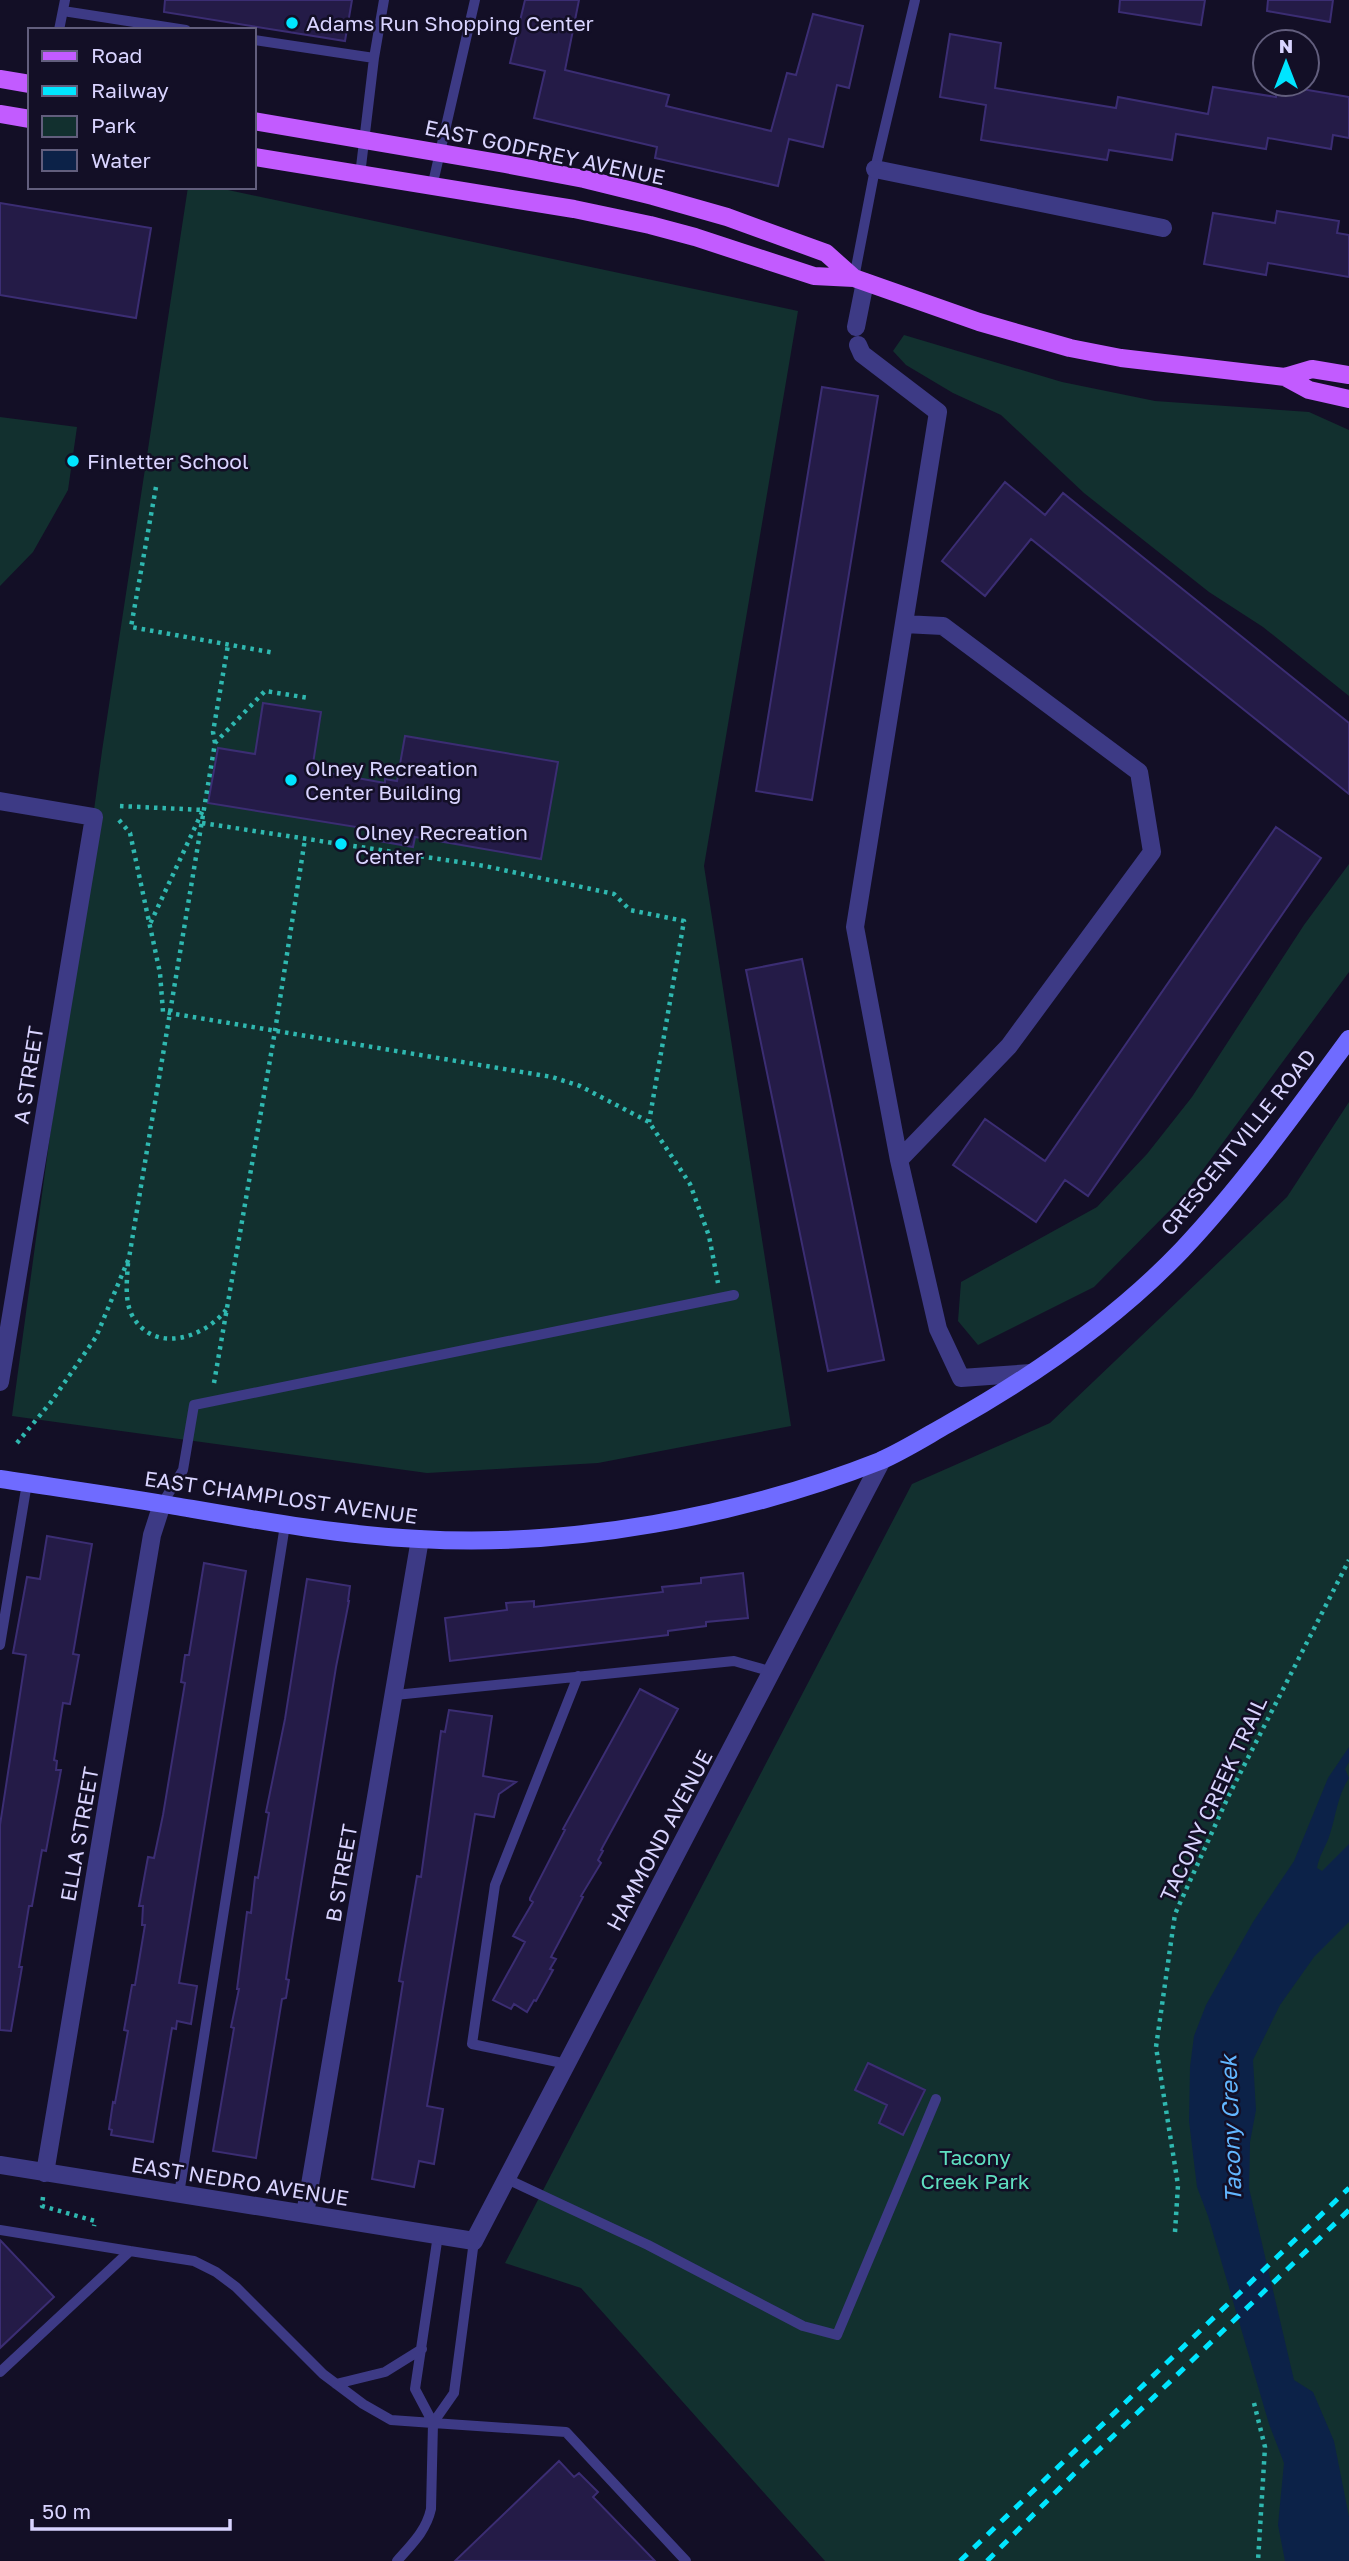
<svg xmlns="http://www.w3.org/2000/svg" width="1349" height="2561" viewBox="0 0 1349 2561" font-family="'Golos Text',sans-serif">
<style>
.green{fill:#12302f}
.water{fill:#0c2248}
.building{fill:#241b47;stroke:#3b2d73;stroke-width:2}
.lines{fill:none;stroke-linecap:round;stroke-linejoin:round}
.path{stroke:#2fb8b0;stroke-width:4.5;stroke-dasharray:3.5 5;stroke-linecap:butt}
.lane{stroke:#3d3a85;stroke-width:10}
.street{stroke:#3d3a85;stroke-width:18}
.secondary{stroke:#6f6bff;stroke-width:18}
.primary{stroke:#c25bff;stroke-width:18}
.rail{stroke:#00e5ff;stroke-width:5;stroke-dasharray:10 9;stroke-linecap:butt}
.poi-dot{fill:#00e5ff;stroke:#130f26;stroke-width:2.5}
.labels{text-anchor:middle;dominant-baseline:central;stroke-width:5;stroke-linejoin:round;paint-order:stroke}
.poi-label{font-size:21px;fill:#d9d4ff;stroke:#130f26;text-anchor:start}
.street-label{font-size:21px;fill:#d9d4ff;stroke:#130f26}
.park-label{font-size:21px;fill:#5fe0c0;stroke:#130f26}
.water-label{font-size:23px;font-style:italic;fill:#62b6ff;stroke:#130f26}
</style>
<rect width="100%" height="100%" fill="#130f26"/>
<!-- green -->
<path class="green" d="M188,187h26l584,124 -94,555 87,560 -193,37 -171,10 -415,-57 90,-665z
M904,335l158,47 93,19 154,11 40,18v266l-86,-69 -54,-35 -125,-99 -83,-78 -48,-22 -47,-28 -13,-14z
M0,417l77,10 -9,63 -35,62 -33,34z
M1349,864v108l-167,226 -88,89 -116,58 -20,-24 3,-39 136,-75 50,-53 45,-57 112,-172z
M1349,1102v1459h-524l-244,-273 -76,-25 407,-779 138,-61 237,-226z"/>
<!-- water -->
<path class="water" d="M1349,1747v15l-4,7 4,9c-12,18 -13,39 -20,59 -4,11 -10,19 -12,31l5,3 27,-27v78l-35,35 -34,48 -27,55 3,50 -6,32 -1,46 45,192 19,12 21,49 15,76v44h-64l-7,-36 6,-62 -15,-39 -61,-208 -11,-29 -8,-66 1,-54 4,-31 12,-31 47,-83 41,-61 34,-83z"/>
<!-- building -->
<path class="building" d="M165,0h187l-7,41 -181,-29z
M525,0h54l-14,70 104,25 -3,11 105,25 16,-58 9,2 17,-61 50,12 -14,62 -12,-3 -14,62 -34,-8 -11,47 -123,-28 2,-11 -123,-29 11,-47 -35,-8z
M1120,0h85l-4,25 -82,-13z
M1268,0h65l-3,22 -63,-11z
M950,34l51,9 -6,45 121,20 2,-11 90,17 5,-27 63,10 1,-11 19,2 53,9v41l-16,-3 -2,14 -63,-11 -2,11 -90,-15 -4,26 -63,-10 -2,10 -126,-20 5,-35 -46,-8z
M0,203l151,25 -15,90 -136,-23z
M1277,211l62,10 -2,12 12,2v42l-81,-14 -2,12 -62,-11 9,-51 62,10z
M822,387l56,9 -66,404 -56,-9z
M1005,482l40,33 18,-22 286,230v71l-318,-255 -46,57 -43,-35z
M263,703l58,9 -9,58 73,13v-4l12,2 8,-45 153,26 -17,97 -126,-22 -2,10 -40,-7 2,-10 -167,-27 10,-55 37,6z
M1276,827l45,31 -233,338 -23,-16 -29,42 -83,-57 32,-46 60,42z
M802,959l82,401 -56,11 -82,-401z
M47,1536l45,8 -19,110 6,1 -9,49 -7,-1 -9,57 3,1 -1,9h5l-15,81 -4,-1 -10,56h-3l-10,61h3l-11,64 -11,-1v-205l26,-170 -13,-2 14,-76 13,2z
M204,1563l42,8 -67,412 18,3 -6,38 -14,-3 -1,8 -4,-1 -19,114 -42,-7 1,-5 -3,-1 4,-27 2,1 13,-72 -4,-1 8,-45h3l10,-60h-3l1,-19h-4l9,-49 6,1 9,-43 22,-132 -4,-1 4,-27h4z
M743,1573l5,45 -42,4v4l-38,5v4l-218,26 -5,-43 62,-8 -1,-7 28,-2v6l129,-15 -1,-5 39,-4v-5z
M307,1579l43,7 -2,15h1l-13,66 -44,273 -6,39 3,1 -3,18 -4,1 -26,159 -43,-7 21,-123 -3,-1 8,-38h-2l10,-77 4,1 4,-36 3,1 11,-65 -3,-1 19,-93z
M640,1689l38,20 -77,141 2,1 -5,9 3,3 -20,33 2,1 -32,60 5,2 -6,10 3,1 -17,31 -2,-1 -7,12 -13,-8 -3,5 -18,-9 32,-58 -12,-6 20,-34 -3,-2v-2l35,-68 -2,-1z
M449,1710l43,6 -9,60 33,6 -17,12 -5,23 -19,-3 -48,292 16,3 -9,55 -15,-3 -5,26 -42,-8 31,-197 -4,-1 18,-105 4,1 20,-146 4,1z
M868,2063l57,27 -22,45 -24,-12 8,-18 -32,-15z
M0,2240l54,57 -54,51z
M559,2461l15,16 5,-4 19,19 -5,5 62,64h-200z"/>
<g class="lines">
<!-- path -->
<path class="path" d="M156,487l-25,140 144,26
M215,743l-2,-11 15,-87
M120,806l83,4 -53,114
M119,820l11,13 30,140 3,39 389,65 28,9 69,36 41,62 19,52 9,47
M202,823l283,43 129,28 16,16 54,11 -35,201
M128,1263c-1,17 -4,39 5,54 22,37 71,21 93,-7
M214,1383l61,-352 30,-192
M17,1443l34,-41 45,-65 33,-79 86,-515 50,-52 44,7
M43,2197l-1,9 53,15 -1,5
M1175,2232l3,-47 -22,-138 19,-133 53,-117 121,-237
M1254,2403l11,44 -7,114"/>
<!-- lane -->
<path class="lane" d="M63,11l123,19
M59,30l6,-30
M254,40l120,18 -14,117
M374,58l10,-58
M432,187l43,-187
M854,278l21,-109 40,-169
M162,1504l21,-34 11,-65 540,-110
M0,1645l27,-162
M395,1695l339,-34 39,11
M567,2064l-95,-20 23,-159 83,-209
M507,2179l141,66 155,81 34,9 99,-236
M179,2194l106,-669
M0,2230l130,21
M0,2372l130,-121 64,10 22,11 20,15 87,87 40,30 28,16 42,3 -2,86c-5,22 -19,35 -34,52
M336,2384l49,-12 37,-23
M433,2423l133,9 120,129
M433,2423l-18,-34 23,-154
M433,2423l21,-30 20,-152"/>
<!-- street -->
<path class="street" d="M875,169l288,59
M856,327l9,-45
M858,345l4,9 76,58 -83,515 44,233 39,169 23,49 70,-5
M0,801l94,16 -94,565
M899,1160l110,-114 143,-194 -13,-80 -196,-146 -39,-2
M0,2165l474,76 408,-781
M45,2173l107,-638 10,-31
M305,2214l115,-675"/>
<!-- secondary -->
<path class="secondary" d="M0,1479c58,9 117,17 175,27 81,14 163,29 244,33 150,9 322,-23 461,-78 23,-10 45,-24 68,-37 84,-47 167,-104 234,-174 61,-65 114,-139 167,-211"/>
<!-- primary -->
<path class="primary" d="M0,79l30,5
M0,114l30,5
M254,121l251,43 79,15 69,17 74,21 99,36 28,25
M254,157l320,52 76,16 45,12 119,39 40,2 125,44 91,26 51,10 164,19 24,13 40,9
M1285,377l27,-8 37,6"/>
<!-- rail -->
<path class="rail" d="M960,2561l389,-373
M987,2561l96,-96 266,-255"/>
</g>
<!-- markers -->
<g class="poi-dot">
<circle cx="292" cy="23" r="7"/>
<circle cx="73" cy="461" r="7"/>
<circle cx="291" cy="780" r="7"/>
<circle cx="341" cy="844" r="7"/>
</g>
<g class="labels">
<!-- poi labels -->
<g class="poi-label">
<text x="306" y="23">Adams Run Shopping Center</text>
<text x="87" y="461">Finletter School</text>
<text x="305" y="768">Olney Recreation<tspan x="305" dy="24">Center Building</tspan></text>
<text x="355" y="832">Olney Recreation<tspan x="355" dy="24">Center</tspan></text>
</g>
<!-- street labels -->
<g class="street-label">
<text transform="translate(545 152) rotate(12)">EAST GODFREY AVENUE</text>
<text transform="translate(28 1075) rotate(-81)">A STREET</text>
<text transform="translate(1238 1142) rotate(-51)">CRESCENTVILLE ROAD</text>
<text transform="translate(281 1497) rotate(8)">EAST CHAMPLOST AVENUE</text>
<text transform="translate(1213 1799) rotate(-65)">TACONY CREEK TRAIL</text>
<text transform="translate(79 1834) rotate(-80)">ELLA STREET</text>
<text transform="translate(659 1840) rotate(-62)">HAMMOND AVENUE</text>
<text transform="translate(341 1873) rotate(-80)">B STREET</text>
<text transform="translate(240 2181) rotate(9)">EAST NEDRO AVENUE</text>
</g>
<!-- park labels -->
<g class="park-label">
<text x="975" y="2157">Tacony<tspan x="975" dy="24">Creek Park</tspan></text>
</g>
<!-- water labels -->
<g class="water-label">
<text transform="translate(1230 2129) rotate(-92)">Tacony Creek</text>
</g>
</g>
<!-- legend -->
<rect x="28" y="28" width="228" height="161" fill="#130f26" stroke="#625e7d" stroke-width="2"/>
<rect x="42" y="51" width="35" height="10" fill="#c25bff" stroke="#625e7d" stroke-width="2"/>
<text x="91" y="63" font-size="21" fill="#d9d4ff">Road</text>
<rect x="42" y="86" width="35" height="10" fill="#00e5ff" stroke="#625e7d" stroke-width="2"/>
<text x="91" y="98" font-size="21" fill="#d9d4ff">Railway</text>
<rect x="42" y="116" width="35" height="21" fill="#12302f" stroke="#625e7d" stroke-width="2"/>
<text x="91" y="133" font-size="21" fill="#d9d4ff">Park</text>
<rect x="42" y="150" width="35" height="21" fill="#0c2248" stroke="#625e7d" stroke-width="2"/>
<text x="91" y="168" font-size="21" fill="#d9d4ff">Water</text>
<!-- north arrow -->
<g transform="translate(1286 63)"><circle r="33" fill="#130f26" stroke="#625e7d" stroke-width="2"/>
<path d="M0-5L12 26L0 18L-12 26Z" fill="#00e5ff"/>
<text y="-10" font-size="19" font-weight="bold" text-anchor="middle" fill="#d9d4ff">N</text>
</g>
<!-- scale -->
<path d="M32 2519v10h198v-10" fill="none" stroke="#d9d4ff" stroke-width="3.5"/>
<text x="42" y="2519" font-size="21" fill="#d9d4ff" stroke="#130f26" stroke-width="5" paint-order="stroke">50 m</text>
</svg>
